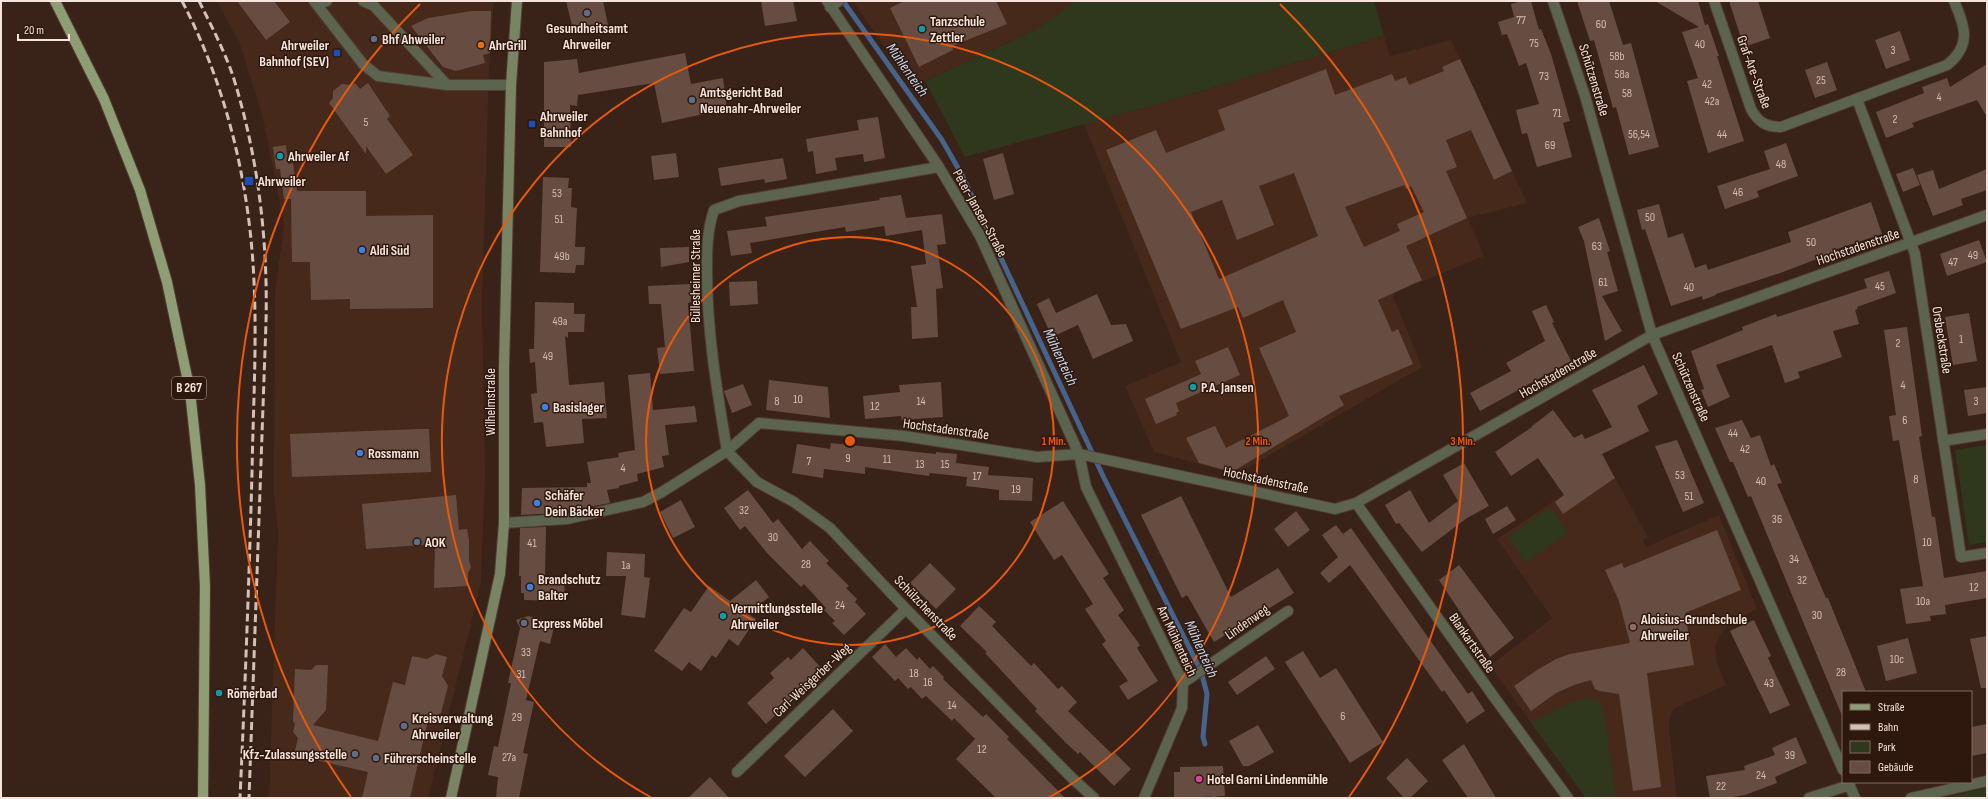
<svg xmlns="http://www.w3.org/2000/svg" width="1988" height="799" viewBox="0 0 1988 799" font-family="'Sofia Sans Condensed',sans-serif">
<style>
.built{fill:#47291b}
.green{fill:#2f371c}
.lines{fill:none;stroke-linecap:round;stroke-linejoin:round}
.stream{stroke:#46638b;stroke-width:5}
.building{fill:#674d41;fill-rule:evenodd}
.street-casing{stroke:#533d33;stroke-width:12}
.secondary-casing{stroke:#533d33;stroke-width:12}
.primary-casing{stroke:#533d33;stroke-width:12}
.street{stroke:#5c634f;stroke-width:10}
.secondary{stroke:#788463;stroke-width:10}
.primary{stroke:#8e9d73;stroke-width:10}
.rail{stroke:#d2c1b8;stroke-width:3;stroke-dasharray:8 4;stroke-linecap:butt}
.ring{fill:none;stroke:#e8590c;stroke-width:2}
.service-dot{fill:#5c6f8a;stroke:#2e180d;stroke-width:1.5}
.culture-dot{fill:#0f9aa8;stroke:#2e180d;stroke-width:1.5}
.food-dot{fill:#e8710a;stroke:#2e180d;stroke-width:1.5}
.transit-dot{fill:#1a4fb4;stroke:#2e180d;stroke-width:1.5}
.shop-dot{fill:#3f7fe0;stroke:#2e180d;stroke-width:1.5}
.education-dot{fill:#8d6e63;stroke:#2e180d;stroke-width:1.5}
.hotel-dot{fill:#d1479c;stroke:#2e180d;stroke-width:1.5}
.labels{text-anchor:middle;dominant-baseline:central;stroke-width:3;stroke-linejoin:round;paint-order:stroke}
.number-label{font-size:12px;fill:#d1beb5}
.shield{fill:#2e180d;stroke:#b9a79e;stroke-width:1}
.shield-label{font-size:13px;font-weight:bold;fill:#f4e4dc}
.poi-label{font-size:14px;font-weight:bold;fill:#f4e4dc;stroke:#2e180d;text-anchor:start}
.street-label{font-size:14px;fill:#f4e4dc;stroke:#2e180d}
.water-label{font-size:15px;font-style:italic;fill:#c6d9f3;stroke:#2e180d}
.centre{fill:#e8590c;stroke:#2e180d;stroke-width:2}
.ring-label{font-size:12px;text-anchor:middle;font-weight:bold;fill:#e8590c;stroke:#2e180d;stroke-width:3;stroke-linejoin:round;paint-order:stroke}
</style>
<rect width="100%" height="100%" fill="#392217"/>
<!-- built -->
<path class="built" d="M217,1h277l-5,65 -7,235 3,175 -4,107 -53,215h-159l9,-265 -4,-40 1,-200 9,-68 -22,-111 -22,-70z
M853,1h223l-41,29 -110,51 -17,1z
M1384,36l6,20 61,-16 76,163 -59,15 16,38 -88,36 -3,4 29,71 -185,107 -83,-22 -29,-66 56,-24 -97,-238 81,-22z
M1608,465l40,72 -5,3 3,7 73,-32 38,94 -26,13 -9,10 -7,15 2,16 9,22 -51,23 -5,6 -1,15 8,69h-91l-96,-132 62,-48 -55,-79z"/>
<!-- green -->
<path class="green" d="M1076,1h298l10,35 -219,66 -200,55 -40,-76 110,-51z
M1987,445v97l-18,3 -14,-95z
M1550,507l18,26 -42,30 -18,-26z
M1590,698l9,3 5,11 12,86h-30l-55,-75 40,-21z
M1987,788v10h-44z"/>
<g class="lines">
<!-- stream -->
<path class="stream" d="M843,1l99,139 20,35 142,303 97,193 6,23 -4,43 2,7
M1214,798v-1"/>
</g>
<!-- building -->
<path class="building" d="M237,1h37l16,21 -24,18z
M566,1h37l5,24 -34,8z
M761,1h32l4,20 -32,5z
M904,1h92l11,23 -55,22 1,4 -34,17 -29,-59z
M1522,1h9l8,29 2,-1 10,25 19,67 -7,2 9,34 -35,10 -10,-34 -5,1 -6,-24 23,-6 -13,-41 -7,3 -12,-32 -5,1 -4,-13 16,-5 -3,-13z
M1577,1h32l14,44 8,-2 28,104 -30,8 -13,-48 -3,1 -19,-68 -4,1z
M1655,1h43l7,24 3,-1 11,32h-2l27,85 -36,12 -21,-72 11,-3 -16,-46 17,-5z
M1729,1h29l12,37 -26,9z
M472,11h19l-1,42 -7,2 2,8 -29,8 -13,-4 -32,-41 17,-8z
M1900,31l10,29 -24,9 -11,-29z
M685,53l6,31 32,-6 4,31 -65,14 -8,-40 -76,12 -1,11 -7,-1 1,42h-27v-85l33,-3 2,14z
M1460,59l52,112 -18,9 -23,-50 -25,10 11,27 -11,4 21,47 -61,28 16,34 -44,20 14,32 6,-3 15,35 -74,32 5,9 -112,67 -33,-9 -13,-25 29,-12 11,22 63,-32 -30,-68 37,-16 -13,-32 -40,18 -5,-11 -57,22 -75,-179 50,-20 10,23 59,-23 -7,-20 108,-41 9,26 57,-21 3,7 11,-4 3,8 35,-14 -2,-4zM1294,173l24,63 -99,43 -28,-67 31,-12 15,40 37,-15 -15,-39zM1404,185l2,4 5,-3 13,26 -27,12 3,7 -36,16 -19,-40z
M1827,62l10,28 -22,8 -10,-28z
M1987,64v53l-10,-17 -65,23 2,4 -28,11 -10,-26 48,-19 -2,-6 25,-9 3,9z
M355,83l5,6 8,-6 22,33 -3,3 26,36 -27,19 -20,-28v8l-37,-51 4,-5v-7l9,-7 10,1z
M878,117l7,41 -21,4 -1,-8 -28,4 2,12 -21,4 -3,-23 -5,1 -2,-13 53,-9 -2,-10z
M1786,143l12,33 -41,15 2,6 -34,12 -8,-23 53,-17 -6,-18z
M286,145l2,19 5,-1 4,28h69v25l67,-1v93l-83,1v-10l-39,1 -1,-38h-18l-1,-63h-7l-4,-30h-4l-3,-22z
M676,153l3,24 -25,3 -3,-24z
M1003,153l11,41 -20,6 -11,-41z
M783,158l4,21 -22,4 -1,-4 -43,7 -3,-18z
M1913,168l7,17 -17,7 -7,-18z
M1987,169v21l-26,9 2,6 -30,11 -16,-41 16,-5 6,19z
M543,177l26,1 -1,10h4l-1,19 6,1 -2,39h10l-1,18h-8l-1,8 -35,-1z
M901,195l5,23 36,-4 4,30 -9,1 6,43 -7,1 2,48 -26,2 -1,-32h6l-6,-41 15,-2 -4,-34 -36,6 -2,-10 -38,6 -1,-5 -95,16 2,10 -21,3 -4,-25 40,-5 -2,-9 115,-17 -1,-2z
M1871,202l11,32 -48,16 1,2 -52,20 -67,22v1l-13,5 -1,-4 -31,10 -26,-77 -3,1 -5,-20 22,-6 9,34 15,-5 12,35 11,-4 2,6 83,-28 -3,-10z
M1599,218l11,33 -3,1 11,39 -16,5 20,35 -17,10 -21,-100 -6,-14z
M1979,240l8,22 -40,14 -7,-22z
M689,247v15l-28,5 -1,-19z
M1889,271l7,22 -39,14 1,2 -3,1 4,14 -26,7 9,26 -44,15 2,6 -15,5 -13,-38 -56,20 14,32 -22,10 -7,-17 3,-1 -13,-38 52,-21 -1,-3 34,-13 1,3 90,-29 -3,-9z
M757,281l1,23 -28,2 -1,-24z
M690,284l1,18 -3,1 6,68 -34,3 -3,-26 8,-1 -4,-43h-12l-1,-18z
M1097,294l14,31 15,-1 7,17 -40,18 -15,-34 -26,12 -15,-33 12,-6 7,15z
M535,302l39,1v11h11l-1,18h-16v6l-3,-2 4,49 35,-3 3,36 -25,1 2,24 -38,4 -3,-25 -9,1 -3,-29 6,-1 -2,-31 -5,1 -1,-14h5z
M1546,305l8,17 -2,1 19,38 -91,50 -10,-18 41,-22 -5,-8 39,-22 -13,-30z
M1969,313l8,48 -24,4 -8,-48z
M1907,327l15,109 -3,1 13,80h3l9,61 43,-7v27l-42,7 1,9 -16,2 1,5 -25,3 -6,-35 23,-3 -24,-146 -6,1 -4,-25 7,-1 -12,-85z
M1228,347l12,28 -64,28 3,8 -3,2 1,2 -21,9 -11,-25 56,-25 -6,-13z
M1644,365l14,29 -21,12 12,25 -47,23 13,24 -52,36 -8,-12 9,-7 -26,-37 -27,18 -16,-24 37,-25v-1l21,-16 21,28 8,-4 3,5 27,-12 -20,-37z
M650,373l3,37 42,-4 2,16 -32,3 4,30 -7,1 2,11 -27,7 1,7 -19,5v2l-12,2 3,13 -54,10 -35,2 1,-27 65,-1v-4h4l-4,-21 32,-5 -1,-4 17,-3 -7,-75z
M769,380l59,7 2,31 -64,-8z
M941,382l2,35 -41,3 -1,-4 -36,3 -2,-23 37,-4 -1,-7z
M743,384l9,21 -20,8 -8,-22z
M1987,387v26l-19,3 -4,-26z
M1742,420l9,18 9,-3 11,31 3,-2 8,19 -5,1 49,114h2l38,94h-23v26l-92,-222 -3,1 -15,-35h-3l-15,-34z
M420,429h9l2,43 -139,5 -2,-43z
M1677,440l27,63 -21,9 -28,-66z
M831,443l105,11v-2l21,2 -1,9 33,4 -1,8 45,3 -1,23 -33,-1v-10l-33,-4 1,-9 -37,-4 -1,3 -64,-9v7l-41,-5 -1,9 -31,-5 5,-29 33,5z
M1464,463l25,43 -22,12 -45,34 -23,-29 -3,1 -11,-19 25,-15 19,33 29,-22 -15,-26z
M748,490l25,33 5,-4 24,30 8,-8 19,20 -3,2 23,23 -3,2 11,11 -2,3 11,12 -22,21 -12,-12 3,-2 -11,-11 2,-2 -22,-24 -3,3 -33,-33 -23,-28 -5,4 -16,-22z
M456,495l3,35 8,-1 2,11v20l2,7 -3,6v13l-34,2 1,-44 -69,5 -4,-45z
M1181,496l50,101 47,-29 16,25 -80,49 -27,-47 -5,3 -41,-83z
M681,500l14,27 -22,11 -13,-26z
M1063,501l46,73 -6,4 21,32 -6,5 22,30 -3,3 21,33 -30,19 -9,-14 9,-5 -26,-37 4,-3 -21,-32 8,-5 -31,-49 -8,5 -24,-38z
M1507,506l9,14 -23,14 -8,-15z
M1296,511l14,19 -22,17 -14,-18z
M1336,525l7,9 8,-6 117,166 4,-3 13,20 -18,12 -23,-33 -2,2 -92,-127 -21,18 -9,-10 18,-16 -16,-22z
M546,527l-1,50h20l-1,24 -40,-1v-7h-3v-17h-2l1,-48z
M1717,530l24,60 -56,23 9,52 -47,8 14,114 -28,4 -14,-97 -20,-3 -4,-2 -4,-9 -17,5 -18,8 -25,18 -17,-25 23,-16 19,-11 14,-5 60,-11 -11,-42 -14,-31 17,-7 2,5z
M607,552l38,2 -1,23 6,1 -5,40 -24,-3 5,-39h-20z
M930,563l26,26 -20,20 -26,-26z
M1459,565l55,73 -24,19 -51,-77z
M756,580l13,17 -21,17 8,5 -18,27 -9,-7 -13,19 -4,-3 -11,16 -12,-9 -7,9 -28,-20 30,-43 7,4 18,-26 21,15z
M979,606l17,16 -4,4 39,40 3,-3 24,26 4,-3 15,16 -9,9 44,43 2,-2 17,17 -17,17 -34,-34 -2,2 -12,-11 -31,-32 2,-2 -52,-56 2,-1 -27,-26z
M528,616l27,7 -5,21 -10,-3 -14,59 8,2 -11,51 5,1 -9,44h-23l2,-21 -10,-2 6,-29 4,1 13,-64h-3l12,-55 -4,-8z
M1754,620l17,36 -3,2 22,47 -20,9 -40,-83z
M1987,636v52h-6l-11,-49z
M1908,638l9,35 -31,8 -9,-35z
M885,644l11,13 10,-9 11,12 2,-3 11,12 3,-3 11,11 -1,2 40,38 3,-3 23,23 -2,2 58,59h-69l-40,-39 19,-20 -21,-21 -2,3 -26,-25 -4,3 -11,-12 -3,2 -10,-11 -3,3 -23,-24z
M803,648l20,22 -57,54 -19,-21 27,-25 -4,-5 18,-16 3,3z
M1303,651l17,27 16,-10 47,74 -33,21 -65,-101z
M436,654l11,3 -5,19 6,10 -7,27 -13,7 -18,78h-48l6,-26 -74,-17 4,-17 -5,-6 2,-8 -2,-3 2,-52 16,1 5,-5h12l-2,45 -13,15 65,16 15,-59 12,3 7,-29 15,3z
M1266,656l9,13 -38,26 -9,-13z
M833,709l20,22 -48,46 -21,-21z
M1987,724v29l-16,3v-29z
M1258,725l16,27 -25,14h-6l-14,-25z
M1796,737l11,26 -32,14 2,6 -32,12 -18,3h-17l-4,-22 39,-6 -1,-4 31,-11 -3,-7z
M1464,744l32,54h-28l-26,-38z
M1407,758l21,23 -18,17h-6l-18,-20z
M1223,766l2,30 -51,2v-26h6v-5z
M710,777l19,21h-41z"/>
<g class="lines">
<defs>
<path id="street" d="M314,1l49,63 15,12 69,9h64
M363,1l11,5 73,79
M827,1l112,166 41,69 99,218 7,33 97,196 -1,25 -38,90
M1553,1l32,95 67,239 191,435
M1714,1l37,108c7,13 15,18 30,18l166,-62c25,-20 18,-39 7,-64
M317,4l10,-3
M830,7l9,-6
M1857,99l58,155 46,303 26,-4
M1943,441l44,-7
M727,451l30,31 37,20 36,26 76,81 166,169 22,20
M727,451c-10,-61 -20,-118 -20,-180 0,-21 0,-41 7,-61l25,-9 200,-34
M1356,503l138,194 74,101
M504,523l63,-4 76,-17 19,-10 65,-41 32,-28 145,13 133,21 42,-3 256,55 21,-6 296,-168 335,-120
M1183,683l105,-72
M737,772l169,-163
M1848,782l7,16
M1809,798l41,-13
M1911,798l76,-17"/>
<path id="secondary" d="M451,798l49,-224 4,-51v-155l7,-283 6,-84"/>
<path id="primary" d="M55,1l49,98 36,91 27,92 23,109 10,94 5,101 -2,212"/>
</defs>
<!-- street casing -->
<use href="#street" class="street-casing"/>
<!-- secondary casing -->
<use href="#secondary" class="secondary-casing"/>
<!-- primary casing -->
<use href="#primary" class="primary-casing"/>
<!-- street -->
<use href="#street" class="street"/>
<!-- secondary -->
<use href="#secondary" class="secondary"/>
<!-- primary -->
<use href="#primary" class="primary"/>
<!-- rail -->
<path class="rail" d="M182,1c45,86 68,185 72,281 3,64 -1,128 -2,191 -3,109 -7,217 -12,325
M199,1c12,24 25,49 34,75 25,80 35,163 33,247l-17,475"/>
</g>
<!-- distance rings -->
<g class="ring">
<circle cx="850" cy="441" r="204"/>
<path d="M652 798A408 408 0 1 1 1048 798"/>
<path d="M351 797A613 613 0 0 1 420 4M1280 4A613 613 0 0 1 1349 797"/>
</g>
<!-- markers -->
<g class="service-dot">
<circle cx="587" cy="13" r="4"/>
<circle cx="374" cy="39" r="4"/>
<circle cx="692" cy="100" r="4"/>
<circle cx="417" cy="542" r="4"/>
<circle cx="524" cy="623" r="4"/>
<circle cx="404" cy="726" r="4"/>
<circle cx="355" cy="754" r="4"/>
<circle cx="376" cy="758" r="4"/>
</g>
<g class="culture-dot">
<circle cx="922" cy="29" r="4"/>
<circle cx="280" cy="156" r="4"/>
<circle cx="1193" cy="387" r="4"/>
<circle cx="723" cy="616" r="4"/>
<circle cx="219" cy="693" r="4"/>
</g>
<circle class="food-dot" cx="481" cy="45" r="4"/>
<g class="transit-dot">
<rect x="333" y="49" width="8" height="8" rx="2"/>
<rect x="528" y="120" width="8" height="8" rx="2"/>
<rect x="244" y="176" width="10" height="10" rx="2"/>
</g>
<g class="shop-dot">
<circle cx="362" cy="250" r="4"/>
<circle cx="545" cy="407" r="4"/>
<circle cx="360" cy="453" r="4"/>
<circle cx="537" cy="503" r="4"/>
<circle cx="530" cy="587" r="4"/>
</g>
<circle class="education-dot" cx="1633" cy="627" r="4"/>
<circle class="hotel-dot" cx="1199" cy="779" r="4"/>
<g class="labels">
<!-- number labels -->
<g class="number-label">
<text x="1521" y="20">77</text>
<text x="1601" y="24">60</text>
<text x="1534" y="43">75</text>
<text x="1700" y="44">40</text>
<text x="1893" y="50">3</text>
<text x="1617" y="56">58b</text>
<text x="1622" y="74">58a</text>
<text x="1544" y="76">73</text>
<text x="1821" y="80">25</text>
<text x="1707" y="84">42</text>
<text x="1627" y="93">58</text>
<text x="1939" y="97">4</text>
<text x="1712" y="101">42a</text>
<text x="1557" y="113">71</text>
<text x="1895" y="119">2</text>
<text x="366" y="122">5</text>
<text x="1639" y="134">56,54</text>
<text x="1722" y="134">44</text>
<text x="1550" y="145">69</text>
<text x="1781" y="164">48</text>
<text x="1738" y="192">46</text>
<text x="557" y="193">53</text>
<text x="1650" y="217">50</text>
<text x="559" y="219">51</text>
<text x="1811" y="242">50</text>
<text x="1597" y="246">63</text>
<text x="1973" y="255">49</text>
<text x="562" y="256">49b</text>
<text x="1953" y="262">47</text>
<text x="1603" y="282">61</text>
<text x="1880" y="286">45</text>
<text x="1689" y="287">40</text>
<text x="560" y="321">49a</text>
<text x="1961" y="339">1</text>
<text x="1898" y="343">2</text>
<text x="548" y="356">49</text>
<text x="1903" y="385">4</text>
<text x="798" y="399">10</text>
<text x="777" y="401">8</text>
<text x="921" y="401">14</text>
<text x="1976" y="401">3</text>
<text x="875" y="406">12</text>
<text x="1905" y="420">6</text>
<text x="1733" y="433">44</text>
<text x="1745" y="449">42</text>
<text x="848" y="458">9</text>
<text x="887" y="459">11</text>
<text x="809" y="461">7</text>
<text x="920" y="464">13</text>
<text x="945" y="464">15</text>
<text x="623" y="468">4</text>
<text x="1680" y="475">53</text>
<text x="977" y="476">17</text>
<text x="1916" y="479">8</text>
<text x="1761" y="481">40</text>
<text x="1016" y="489">19</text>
<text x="1689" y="496">51</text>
<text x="744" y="510">32</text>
<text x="1777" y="519">36</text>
<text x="773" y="537">30</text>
<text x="1927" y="542">10</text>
<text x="532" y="543">41</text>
<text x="1794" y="559">34</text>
<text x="806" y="564">28</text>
<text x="626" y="565">1a</text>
<text x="1802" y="580">32</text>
<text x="1974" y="587">12</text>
<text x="1923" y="601">10a</text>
<text x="840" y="605">24</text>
<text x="1817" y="615">30</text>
<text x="526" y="652">33</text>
<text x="1897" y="659">10c</text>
<text x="1841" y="672">28</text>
<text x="914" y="673">18</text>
<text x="521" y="674">31</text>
<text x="928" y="682">16</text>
<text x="1769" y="683">43</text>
<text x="952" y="705">14</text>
<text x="1343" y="716">6</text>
<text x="517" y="717">29</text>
<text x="982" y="749">12</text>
<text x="1790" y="755">39</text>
<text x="509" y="757">27a</text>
<text x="1761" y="775">24</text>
<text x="1721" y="786">22</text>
</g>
<!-- shield labels -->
<rect class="shield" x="172" y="377" width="34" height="22" rx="3"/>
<g class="shield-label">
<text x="189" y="388">B 267</text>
</g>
<!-- poi labels -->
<g class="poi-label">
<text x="930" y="21">Tanzschule<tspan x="930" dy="16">Zettler</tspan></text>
<text x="587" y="28" text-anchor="middle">Gesundheitsamt<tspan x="587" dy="16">Ahrweiler</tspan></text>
<text x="382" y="39">Bhf Ahweiler</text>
<text x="329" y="45" text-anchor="end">Ahrweiler<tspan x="329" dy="16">Bahnhof (SEV)</tspan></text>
<text x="489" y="45">AhrGrill</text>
<text x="700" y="92">Amtsgericht Bad<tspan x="700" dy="16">Neuenahr-Ahrweiler</tspan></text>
<text x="540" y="116">Ahrweiler<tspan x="540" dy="16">Bahnhof</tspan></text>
<text x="288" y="156">Ahrweiler Af</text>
<text x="258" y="181">Ahrweiler</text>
<text x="370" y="250">Aldi Süd</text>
<text x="1201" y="387">P.A. Jansen</text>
<text x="553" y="407">Basislager</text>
<text x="368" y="453">Rossmann</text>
<text x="545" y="495">Schäfer<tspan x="545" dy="16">Dein Bäcker</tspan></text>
<text x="425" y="542">AOK</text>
<text x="538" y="579">Brandschutz<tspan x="538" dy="16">Balter</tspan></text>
<text x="731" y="608">Vermittlungsstelle<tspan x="731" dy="16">Ahrweiler</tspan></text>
<text x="1641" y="619">Aloisius-Grundschule<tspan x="1641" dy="16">Ahrweiler</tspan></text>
<text x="532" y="623">Express Möbel</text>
<text x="227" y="693">Römerbad</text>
<text x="412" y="718">Kreisverwaltung<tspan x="412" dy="16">Ahrweiler</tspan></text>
<text x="347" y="754" text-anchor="end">Kfz-Zulassungsstelle</text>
<text x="384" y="758">Führerscheinstelle</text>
<text x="1207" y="779">Hotel Garni Lindenmühle</text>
</g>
<!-- street labels -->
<g class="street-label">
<text transform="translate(1754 72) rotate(70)">Graf-Are-Straße</text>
<text transform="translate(1594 80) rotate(73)">Schützenstraße</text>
<text transform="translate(980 213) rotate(61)">Peter-Jansen-Straße</text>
<text transform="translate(1858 247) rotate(-19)">Hochstadenstraße</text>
<text transform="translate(695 276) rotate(-90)">Büllesheimer Straße</text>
<text transform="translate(1942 340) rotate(81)">Orsbeckstraße</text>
<text transform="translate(1558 373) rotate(-30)">Hochstadenstraße</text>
<text transform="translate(1691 387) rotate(66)">Schützenstraße</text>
<text transform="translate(490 402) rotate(-90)">Wilhelmstraße</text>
<text transform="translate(946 429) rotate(8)">Hochstadenstraße</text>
<text transform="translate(1266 480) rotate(12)">Hochstadenstraße</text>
<text transform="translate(926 608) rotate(46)">Schülzchenstraße</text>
<text transform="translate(1247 622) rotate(-35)">Lindenweg</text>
<text transform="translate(1177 641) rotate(65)">Am Mühlenteich</text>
<text transform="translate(1472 643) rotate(55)">Blankartstraße</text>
<text transform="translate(812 680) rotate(-43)">Carl-Weisgerber-Weg</text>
</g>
<!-- water labels -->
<g class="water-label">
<text transform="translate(907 70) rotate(55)">Mühlenteich</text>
<text transform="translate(1060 357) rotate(65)">Mühlenteich</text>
<text transform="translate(1201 649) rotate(66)">Mühlenteich</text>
</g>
</g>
<circle cx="850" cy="441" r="6" class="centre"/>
<g class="ring-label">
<text x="1054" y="445">1 Min.</text>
<text x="1258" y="445">2 Min.</text>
<text x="1463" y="445">3 Min.</text>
</g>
<!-- border -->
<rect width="1988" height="799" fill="none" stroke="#f4e4dc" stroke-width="4"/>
<!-- legend -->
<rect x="1842" y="691" width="130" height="92" fill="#2e180d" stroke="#7d6a60"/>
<rect x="1850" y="704" width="20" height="6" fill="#8e9d73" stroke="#7d6a60"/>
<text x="1878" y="711" font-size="12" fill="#f4e4dc">Straße</text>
<rect x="1850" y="724" width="20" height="6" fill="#d2c1b8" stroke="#7d6a60"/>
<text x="1878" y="731" font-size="12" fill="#f4e4dc">Bahn</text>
<rect x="1850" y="741" width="20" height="12" fill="#2f371c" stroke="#7d6a60"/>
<text x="1878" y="751" font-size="12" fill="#f4e4dc">Park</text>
<rect x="1850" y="761" width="20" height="12" fill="#674d41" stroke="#7d6a60"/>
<text x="1878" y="771" font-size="12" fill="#f4e4dc">Gebäude</text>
<!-- scale -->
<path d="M18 34v6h51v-6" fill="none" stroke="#f4e4dc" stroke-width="2"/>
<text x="24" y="34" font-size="12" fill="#f4e4dc" stroke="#2e180d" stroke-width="3" paint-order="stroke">20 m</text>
</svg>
